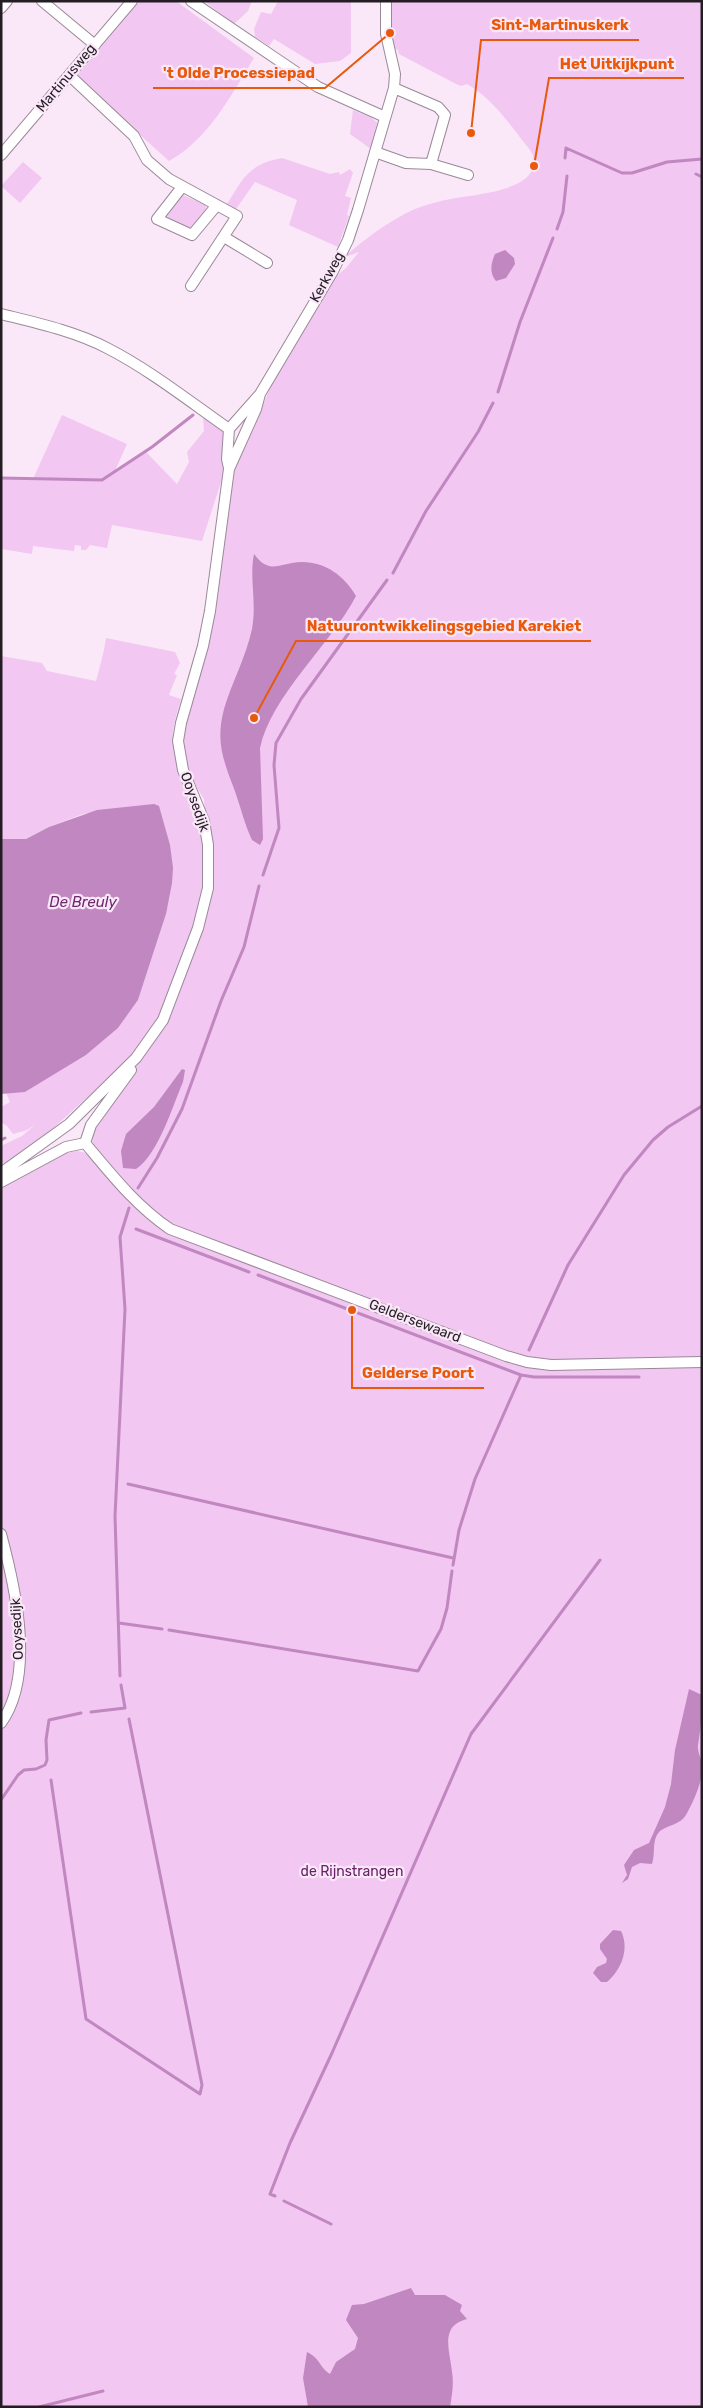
<svg xmlns="http://www.w3.org/2000/svg" width="703" height="2408" viewBox="0 0 703 2408" font-family="Rubik,sans-serif">
<style>
.green{fill:#f2c7f1}
.water{fill:#c187c0}
.lines{fill:none;stroke-linecap:round;stroke-linejoin:round}
.stream{stroke:#c187c0;stroke-width:3}
.minor-casing{stroke:#998998;stroke-width:12}
.minor{stroke:#fff;stroke-width:10}
.labels{text-anchor:middle;dominant-baseline:central;stroke-width:4.5;stroke-linejoin:round;paint-order:stroke}
.street-label{font-size:14px;fill:#241e24;stroke:#fae8f9}
.park-label{font-size:14px;fill:#672168;stroke:#fae8f9}
.water-label{font-size:15px;font-style:italic;fill:#6d286e;stroke:#fae8f9}
.leader{fill:none;stroke:#e8590c;stroke-width:2}
.callout-dot{fill:#e8590c;stroke:#fae8f9;stroke-width:2}
.callout-label{font-size:15px;text-anchor:middle;font-weight:bold;fill:#e8590c;stroke:#fae8f9;stroke-width:4.5;stroke-linejoin:round;paint-order:stroke}
</style>
<rect width="100%" height="100%" fill="#fae8f9"/>
<!-- green -->
<path class="green" d="M140,1h36l78,57c-22,36 -46,82 -85,103l-93,-84z
M204,1h48l-4,10 -14,13z
M278,1h73v52l-11,8 -25,3 -41,-25 -5,7 -14,-9 -1,-8 7,-17 10,2z
M390,1h312v2406h-701v-679l21,-62 -21,-142v-336l60,-34 16,-3 15,3 1,-24 71,-104 28,-67 14,-40 5,-25 -7,-95c-13,-19 -21,-40 -22,-63l52,-265 45,-103 54,-89 13,-11 13,-16 -16,6c22,-19 45,-37 72,-49 11,-4 24,-8 36,-10 21,-5 91,-7 82,-43 -1,-5 -8,-12 -11,-16 -16,-21 -32,-43 -55,-56l-6,2 -5,-2 -57,-30 -1,-4 -8,-4z
M353,110l19,8 5,5 -6,26 -21,-15z
M282,158l48,16 9,-2 1,3 10,-6 3,4 -8,23 6,2 -4,17 2,1 -11,31 -49,-22 8,-25 -42,-18 -19,27 -9,-5c16,-26 22,-40 55,-46z
M23,162l19,16 -22,25 -19,-17z
M183,195l22,10 3,7 -16,17 -23,-9 -2,-4z
M62,415l65,29 -13,29 32,-21 31,32 12,-22 -2,-10 17,-21 -1,-14 17,10 4,6 -1,43 -21,65 -90,-16 -5,23 -17,-3 -4,5h-5v-4l-6,-1 -1,6 -41,-5 -1,8 -31,-5v-71l32,1z
M106,638l69,14 5,11 -6,11 3,1 -8,20 12,4c-4,15 -10,30 -8,45 3,35 29,65 32,101 3,43 -9,81 -24,121 -8,23 -17,45 -30,66 -20,31 -53,55 -80,80 -20,18 -44,43 -70,52v-18l21,-10 14,-12 -9,6 -14,4 -6,-8 -6,-4v-15l9,-5 -4,-9 19,-1 61,-37 32,-27 20,-28 28,-86 -46,-106 -37,6 -34,13 -23,12h-25v-183l41,7 5,8 49,10c4,-15 8,-28 10,-43z
M1,1544l12,44 3,76 -5,30 -10,22z"/>
<!-- water -->
<path class="water" d="M505,250l9,8 1,6 -9,14 -10,3c-7,-8 -5,-18 -1,-27z
M254,554c4,5 8,10 15,12 8,2 15,-2 23,-3 27,-5 51,10 64,33 -25,48 -85,100 -96,152l3,91 -3,6 -8,-5c-8,-17 -12,-36 -19,-54 -11,-29 -17,-46 -9,-77 8,-27 22,-52 28,-80 5,-27 -3,-51 2,-75z
M154,804l5,2 11,39 3,23 -1,15 -6,31 -28,86 -20,28 -32,27 -61,37 -24,2v-255h25l23,-12 48,-17z
M182,1069l3,1 -2,12c-10,23 -25,73 -47,87l-13,-1 -2,-17 5,-17 28,-27z
M689,1689l13,6c0,18 -1,33 -4,50 -1,6 3,13 4,19 1,18 -8,36 -16,51 -5,9 -18,10 -26,16 -9,9 -4,22 -8,33l-12,-1 -8,4 -4,12 -6,4 5,-8 -3,-10 10,-15 15,-7 16,-36 6,-23 4,-34z
M613,1930l8,1c9,18 0,39 -14,51h-6l-8,-9 4,-6 9,-4 1,-4 -7,-10v-5z
M411,2288l4,7h30l17,10 -2,6 7,8c-28,7 -17,32 -15,53 2,11 0,23 -2,35h-142l-5,-29 4,-26c14,7 12,15 23,22l6,-12 19,-13 3,-11 -12,-18 6,-15 12,-1z"/>
<g class="lines">
<!-- stream -->
<path class="stream" d="M565,158l1,-10 56,25h10l35,-11 35,-3
M696,174l6,3
M557,229l6,-17 4,-36
M498,392l22,-70 33,-84
M1,478l101,2 50,-33 41,-32
M393,573l33,-62 52,-79 15,-29
M263,875l16,-47 -5,-63 2,-22 25,-44 86,-119
M1,1140l4,-2
M138,1188l19,-30 25,-49 39,-108 23,-54 15,-61
M136,1229l113,43
M258,1275l263,100 -46,104 -16,51 -6,35
M529,1350l39,-85 56,-90 29,-35 15,-13 34,-21
M521,1375l13,2h105
M128,1484l325,74
M119,1623l43,6
M169,1630l249,41 23,-42 6,-21 5,-37
M120,1676l-5,-160 10,-207 -5,-72 9,-29
M91,1712l34,-4 -4,-23
M51,1780l35,239 114,75 2,-9 -73,-366
M1,1800l17,-25 6,-5 12,-1 9,-4 2,-5 -1,-20 3,-20 32,-7
M275,2196l-5,-2 20,-51 42,-90 139,-319 129,-174
M284,2201l47,23
M39,2407l64,-16"/>
<defs>
<path id="minor" d="M42,1l53,44
M191,1l127,86 67,30
M1,8l6,-7
M69,75l65,61 13,24 22,19 68,37 -46,70
M394,88l44,19 7,8 -14,49
M375,152l31,11 25,1 37,11
M1,155l131,-154
M182,187l-25,32 35,16 25,-30
M224,237l43,26
M1,314c36,9 73,17 106,34 43,22 82,53 122,81l-2,30 2,9
M229,429l31,-35 73,-123 15,-31 10,-30 36,-122 1,-14 -9,-40v-33
M85,1143c26,31 51,63 85,86l336,127 21,6 24,3 151,-3
M1,1173l68,-49 67,-66 27,-38 35,-92 10,-40v-43l-4,-24 -21,-51 -5,-29 3,-18 22,-77 7,-35 19,-142 27,-60 4,-15
M1,1182l65,-35 19,-4 6,-18 40,-55
M1,1534c14,52 35,141 0,189"/>
</defs>
<!-- minor casing -->
<use href="#minor" class="minor-casing"/>
<!-- minor -->
<use href="#minor" class="minor"/>
</g>
<g class="labels">
<!-- street labels -->
<g class="street-label">
<text transform="translate(66 78) rotate(-50)">Martinusweg</text>
<text transform="translate(327 277) rotate(-61)">Kerkweg</text>
<text transform="translate(195 802) rotate(71)">Ooysedijk</text>
<text transform="translate(415 1321) rotate(21)">Geldersewaard</text>
<text transform="translate(17 1629) rotate(-93)">Ooysedijk</text>
</g>
<!-- park labels -->
<g class="park-label">
<text x="352" y="1871">de Rijnstrangen</text>
</g>
<!-- water labels -->
<g class="water-label">
<text x="83" y="902">De Breuly</text>
</g>
</g>
<!-- callouts -->
<path class="leader" d="M471 133L481 40H639M534 166L549 78H684M390 33L325 88H153M254 718L296 641H591M352 1310L352 1388H484"/>
<g class="callout-dot">
<circle cx="471" cy="133" r="5"/>
<circle cx="534" cy="166" r="5"/>
<circle cx="390" cy="33" r="5"/>
<circle cx="254" cy="718" r="5"/>
<circle cx="352" cy="1310" r="5"/>
</g>
<g class="callout-label">
<text x="560" y="30">Sint-Martinuskerk</text>
<text x="617" y="69">Het Uitkijkpunt</text>
<text x="239" y="78">'t Olde Processiepad</text>
<text x="444" y="631">Natuurontwikkelingsgebied Karekiet</text>
<text x="418" y="1378">Gelderse Poort</text>
</g>
<!-- border -->
<rect width="703" height="2408" fill="none" stroke="#241e24" stroke-width="5"/>
</svg>
